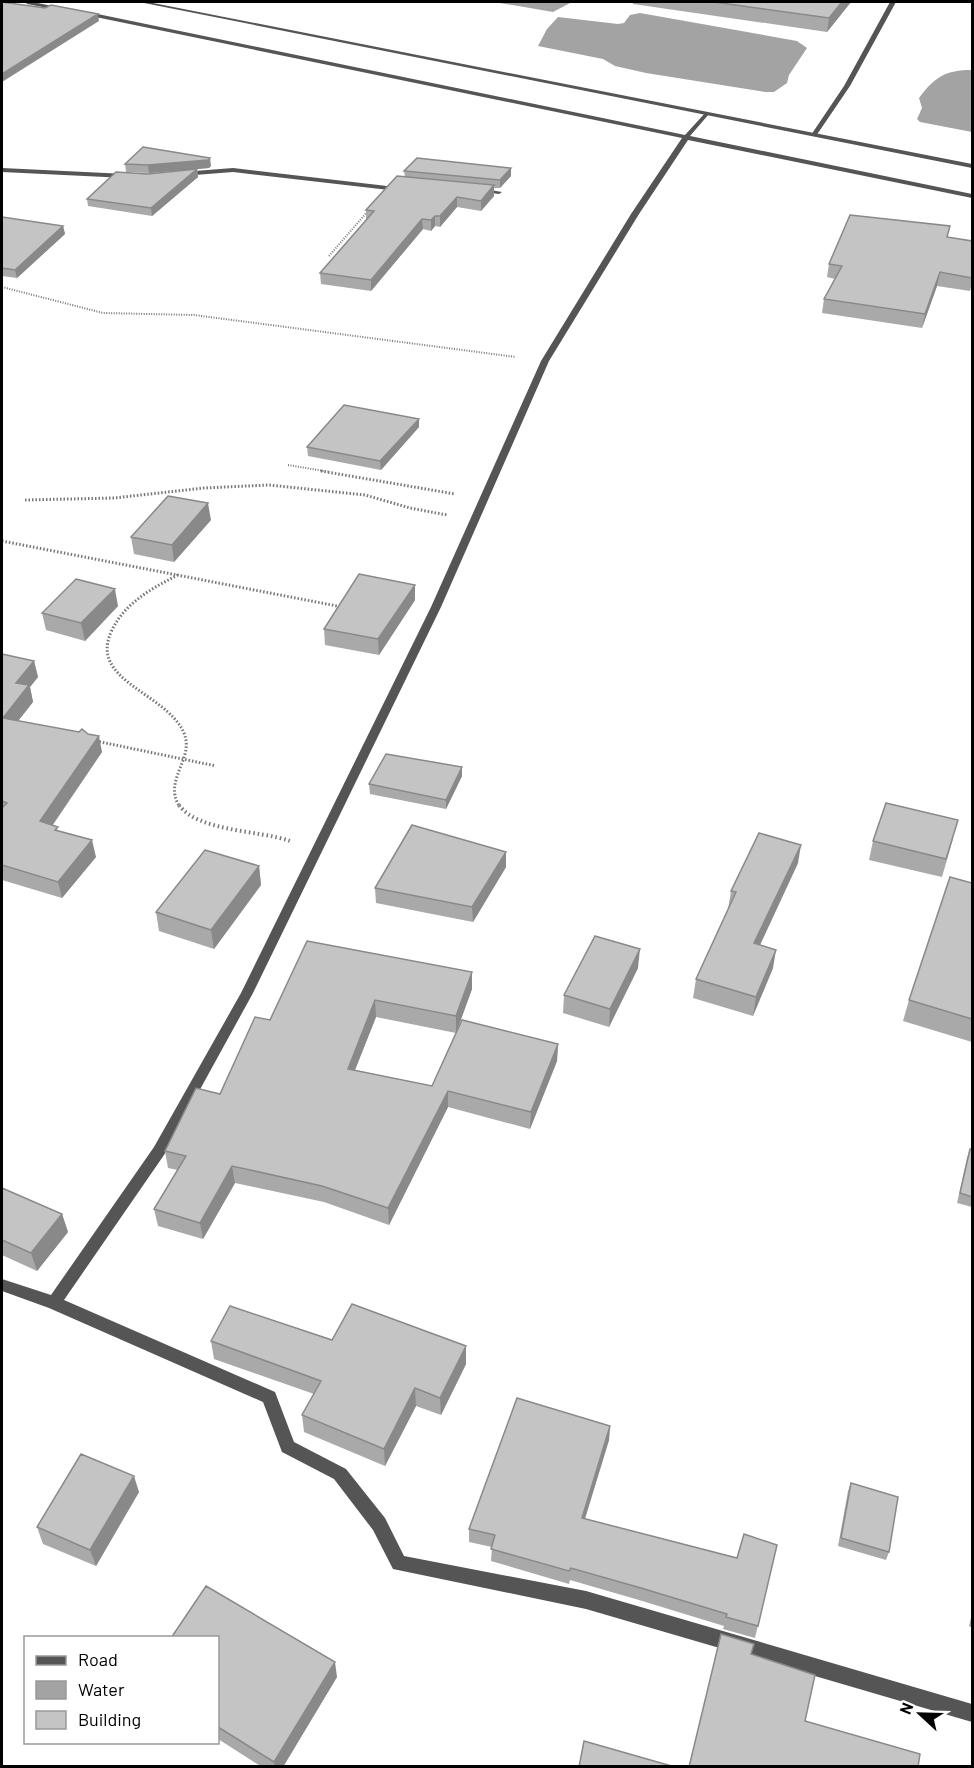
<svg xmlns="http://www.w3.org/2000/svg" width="974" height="1768" viewBox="0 0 974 1768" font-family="Barlow,sans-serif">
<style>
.water{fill:#a3a3a3}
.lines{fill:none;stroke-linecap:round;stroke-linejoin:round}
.path-far2{stroke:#777;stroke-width:2;stroke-dasharray:1 1.5;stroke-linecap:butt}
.path-far1{stroke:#777;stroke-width:3;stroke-dasharray:1.5 2;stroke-linecap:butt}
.path{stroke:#777;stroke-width:4;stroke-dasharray:1.5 3;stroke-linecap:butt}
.minor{fill:#555;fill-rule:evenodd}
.tertiary{fill:#555;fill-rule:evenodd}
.wall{fill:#a9a9a9}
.shaded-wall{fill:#898989}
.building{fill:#c4c4c4;stroke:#898989;stroke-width:1.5}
</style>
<rect width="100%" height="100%" fill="#fff"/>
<!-- water -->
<path class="water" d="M494,2h78l-19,10z
M640,13l157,28 10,7 -18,27 -2,8 -13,9h-9l-119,-19 -31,-7 -12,-7 -65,-13 9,-17 11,-12 60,7 6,-1 6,-8z
M972,70v62l-52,-10 -3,-3 5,-11 -3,-10c16,-21 26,-28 53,-28z"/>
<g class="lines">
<!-- path-far2 -->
<path class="path-far2" d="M329,256l39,-45
M2,287l101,26 91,2 322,42
M288,465l42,7"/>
<!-- path-far1 -->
<path class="path-far1" d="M321,471l134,23
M25,500l89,-2 90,-10 65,-3 96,10 45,13 37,7
M2,541l340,66
M178,575c-26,13 -53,28 -66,55 -25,51 54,62 72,103 11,26 -22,48 -4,74
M96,741l120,25"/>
<!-- path -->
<path class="path" d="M179,805c19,27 81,25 111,36"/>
<!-- minor -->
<path class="minor" d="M25,2h8l33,7 -3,2 -36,-7z
M890,2h6l-46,84 -34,50h-4l-1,-1 33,-49z
M83,11l602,124 21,-23 3,2 -19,22 282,58v4l-284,-58 -49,74 -90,147 -108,246 -188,386 -89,162 -100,145 211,92 19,50 52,27 39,49 19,38 182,35 386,113v18l-386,-113 -193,-40 -20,-39 -39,-51 -52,-27 -19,-50 -214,-94 -47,-17v-12l49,16 103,-148 87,-154 190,-386 110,-246 90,-147 51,-76 -601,-124z
M2,168l124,6 3,2 -3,2 -124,-6z
M233,168l154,18 6,-5 8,1 -12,8 -156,-18 -51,4 -3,-2 3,-2z
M478,188l24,4 -3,2 -23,-3 -1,-1z"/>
<!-- tertiary -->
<path class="tertiary" d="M139,2h9l824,162v4z"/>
</g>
<!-- wall -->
<path class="wall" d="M633,2h218l-24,30 -194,-28z
M125,164l86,2 -2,2 -60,5 -23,-1z
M197,169l1,8 -46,39 -64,-10 -1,-7 61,-25z
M404,171l107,5 -11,12h-6v8l-13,15 -24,-4 -17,20 -5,-1 -4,5 -8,-2 -52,62 -50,-7 -1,-11 46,-52v-11l39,-33z
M2,217l61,9 2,8 -48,44 -15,-2z
M948,237l24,4v43l-2,7 -33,-5 -15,42 -100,-15 2,-14 11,-20 -8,-2 2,-13z
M419,419v8l-38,43 -73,-14 -1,-9z
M211,520l-37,42 -40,-8 -3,-17z
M415,585v15l-36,55 -54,-10 -1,-16z
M118,606l-33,35 -39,-11 -4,-17z
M2,654l32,7 4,16 -8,10 3,15 -15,19 84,31 -49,73 6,6 37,26 -34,41 -60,-18z
M462,767v9l-16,33 -76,-15 -1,-10z
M953,839l-11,38 -73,-17 4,-19z
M506,852v15l-33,55 -97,-19 -1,-15z
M798,863l-38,82 13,23 -20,48 -60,-18 3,-19 32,-70 3,-18z
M259,866l2,19 -47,64 -55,-18 -3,-19z
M972,883v159l-69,-21 6,-21z
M307,941l165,48 -16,44 -80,-16 -21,53 77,16 126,-42 -1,17 -27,68 -82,-22 -59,118 -65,-23 -89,-19 -32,56 -45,-13 -4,-17 24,-39 -10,-2 -3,-17 55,-57 50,-74z
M638,968l-29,59 -46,-14 1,-18z
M970,1149h2v58l-15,-4 10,-45z
M2,1188l60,26 6,18 -31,39 -35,-16z
M332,1340l134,24 -25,51 -25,-9 -31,60 -81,-34 -2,-17 12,-21 -100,-35 -3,-18z
M610,1426l-1,14 -24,79 152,39 40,-13 -22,93 -32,-9 1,-3 -85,-26 -69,-20 -1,4 -78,-23 1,-14 -23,-5v-13z
M851,1483l38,69 -3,8 -48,-14 10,-55z
M139,1492l-43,74 -53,-22 -6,-17z
M972,1613v15l-3,-2z
M218,1638l119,39 -54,90h-21l-44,-28z"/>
<!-- shaded-wall -->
<path class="shaded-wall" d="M842,2h9l-24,30 2,-14z
M98,14l1,7 -97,61v-8z
M210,158l1,8 -2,2 -60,5 -1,-8z
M511,168v8l-11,12v-8z
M197,169l1,8 -46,39 -1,-8z
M494,185v11l-13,15v-10z
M457,197v10l-17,20v-11z
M435,216v10l-4,5v-11z
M422,219l1,10 -52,62v-11z
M63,226l2,8 -48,44 -2,-8z
M940,272l-3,14 -15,42 3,-14z
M419,419v8l-38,43 -1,-9z
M208,503l3,17 -37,42 -2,-17z
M415,585v15l-36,55 -1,-16z
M115,589l3,17 -33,35 -4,-18z
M34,661l4,16 -8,10 3,15 -26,33 -4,-17 13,-35z
M99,736l3,16 -58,85 -4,-16z
M462,767v9l-16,33v-9z
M92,840l4,17 -34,41 -4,-16z
M801,845l-3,18 -46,99 2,-19z
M506,852v15l-33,55 -1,-15z
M259,866l2,19 -47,64 -3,-19z
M640,949l-2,19 -29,59 1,-18z
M776,950l-3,18 -20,48 3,-19z
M472,972v17l-16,44v-17z
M375,1000l1,17 -27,68 -1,-16z
M558,1044l-1,17 -27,68 1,-17z
M448,1091v16l-59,118 -1,-17z
M232,1166l3,17 -32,56 -3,-16z
M62,1214l6,18 -31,39 -6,-18z
M466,1346v18l-25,51 -1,-17z
M415,1388l1,18 -31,60 -1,-17z
M610,1426l-1,14 -28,91 1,-13z
M134,1476l5,16 -43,74 -6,-16z
M335,1662l2,15 -54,90h-8l-1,-5z"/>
<!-- building -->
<path class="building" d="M2,2l43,6 6,-3 47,9 -96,60z
M714,2h128l-13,16z
M143,147l67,11 -2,2 -60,5 -23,-1z
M417,158l94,10 -11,12 -96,-9z
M197,169l-46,39 -64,-9 29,-27 32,2z
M397,176l97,9 -13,16 -24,-4 -17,19h-5l-4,4 -9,-1 -51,61 -51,-7 54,-62 -8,-1z
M850,215l100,11 -3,11 25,4v37l-32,-6 -15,42 -101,-15 18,-33 -13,-2z
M2,217l61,9 -48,44 -13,-2z
M344,405l75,14 -39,42 -73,-14z
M168,496l40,7 -36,42 -41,-8z
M359,574l56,11 -37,54 -54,-10z
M76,579l39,10 -34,34 -39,-10z
M2,654l32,7 -18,22 13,2 -26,33 76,14 3,-3 6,5 11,2 -59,85 18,6 -3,3 37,10 -34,42 -56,-17v-57l5,-5 -5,-2z
M386,754l76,13 -16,33 -77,-16z
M886,803l72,17 -12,39 -73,-18z
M412,825l94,27 -34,55 -97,-19z
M759,833l42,12 -47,98 22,7 -20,47 -60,-18 40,-87 -5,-1z
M205,850l54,16 -48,64 -55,-18z
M950,877l22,6v136l-63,-19z
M595,936l45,13 -30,60 -46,-14z
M307,941l165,31 -16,44 -81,-16 -27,69 84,17 30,-66 96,24 -27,68 -83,-21 -60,117 -66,-22 -90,-20 -32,57 -46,-14 32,-53 -21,-5 31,-63 24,6 35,-77 15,3z
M970,1149h2v48l-12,-4z
M2,1188l60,26 -31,39 -29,-13z
M352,1304l114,42 -26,52 -25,-10 -31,61 -82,-34 19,-34 -110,-40 19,-35 102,34z
M517,1398l93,28 -28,92 155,40 7,-24 33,11 -19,81 -32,-9 1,-3 -86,-26 -70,-20 -2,3 -78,-22 4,-14 -26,-6z
M81,1454l53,22 -44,74 -53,-23z
M851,1483l47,14 -9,55 -48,-14z
M206,1586l129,76 -61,100 -56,-35v-89h-47z
M721,1634l33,10 -3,10 64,21 -10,46 115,33 -2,13h-229z
M584,1741l91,26h-96z"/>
<!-- border -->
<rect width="974" height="1768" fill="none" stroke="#000000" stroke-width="6"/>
<!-- legend -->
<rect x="24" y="1636" width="195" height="108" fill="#ffffff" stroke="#999999" stroke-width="1.5"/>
<rect x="36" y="1656" width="30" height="9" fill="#555555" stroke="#999999" stroke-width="1.5"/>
<text x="78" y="1666" font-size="18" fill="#000000">Road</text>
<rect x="36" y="1681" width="30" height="18" fill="#a3a3a3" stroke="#999999" stroke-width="1.5"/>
<text x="78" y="1696" font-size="18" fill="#000000">Water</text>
<rect x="36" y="1711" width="30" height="18" fill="#c4c4c4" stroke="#999999" stroke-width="1.5"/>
<text x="78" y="1726" font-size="18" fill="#000000">Building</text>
<!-- north arrow -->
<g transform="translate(920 1714) rotate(292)" stroke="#ffffff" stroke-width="4.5" paint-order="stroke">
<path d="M0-4.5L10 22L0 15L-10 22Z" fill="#000000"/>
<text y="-9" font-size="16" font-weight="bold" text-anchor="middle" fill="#000000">N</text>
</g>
</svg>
